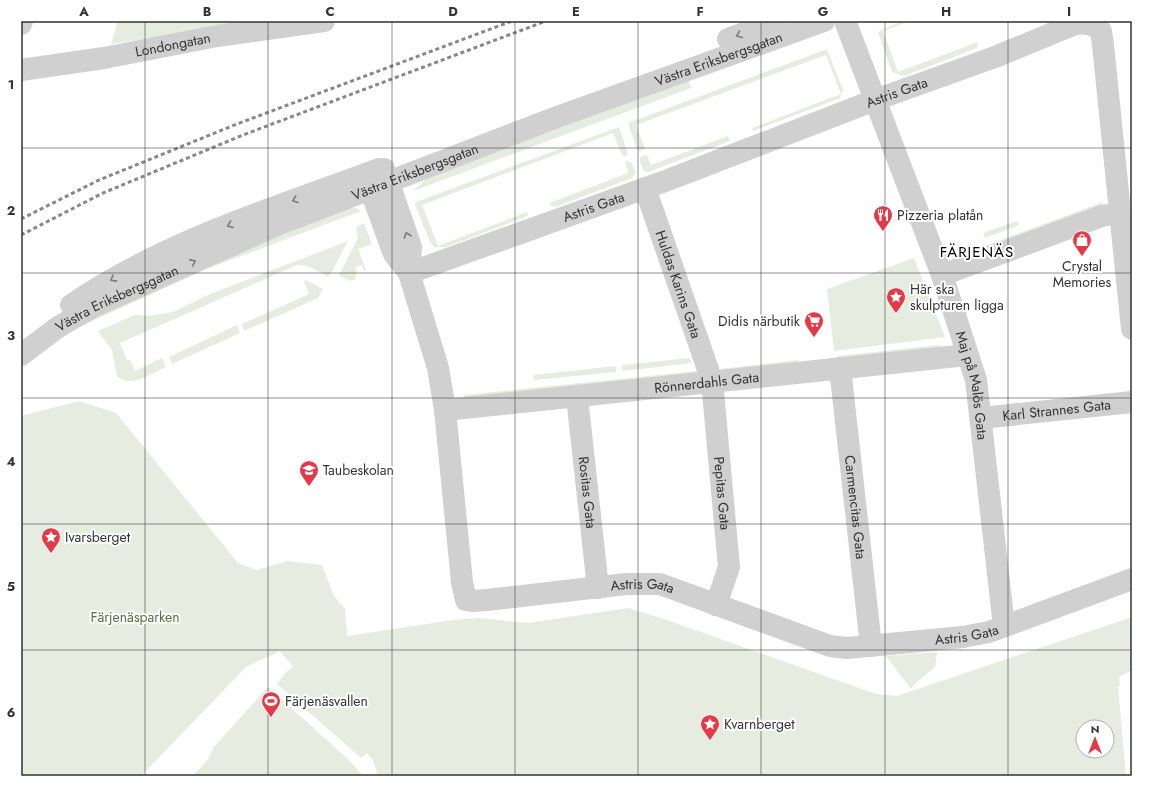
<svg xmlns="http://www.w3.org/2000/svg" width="1153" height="797" viewBox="0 0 1153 797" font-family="Jost,sans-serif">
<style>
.green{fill:#e6ecdf;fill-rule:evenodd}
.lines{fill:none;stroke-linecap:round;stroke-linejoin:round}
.minor{stroke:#d0d0d0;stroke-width:22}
.rail{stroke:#888;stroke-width:3;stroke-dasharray:4 3;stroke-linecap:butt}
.oneway{stroke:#7a7a7a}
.grid{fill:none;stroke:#333;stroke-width:1;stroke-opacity:0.55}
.labels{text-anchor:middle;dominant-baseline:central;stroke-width:4;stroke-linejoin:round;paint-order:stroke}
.street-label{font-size:14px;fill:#333;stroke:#fff}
.poi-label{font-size:14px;fill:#333;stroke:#fff;text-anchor:start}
.park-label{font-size:14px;fill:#56703f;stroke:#fff}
.neighbourhood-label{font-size:15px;letter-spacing:1px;fill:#000;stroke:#fff}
.neatline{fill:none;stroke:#333;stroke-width:1.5}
.grid-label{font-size:13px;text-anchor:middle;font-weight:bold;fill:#333}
</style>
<rect width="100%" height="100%" fill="#fff"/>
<path class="green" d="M118 21H270L111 44Z
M902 21H910L883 31 898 72 978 42 977 48 904 76 892 72 878 32Z
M827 49 843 90 840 98 753 131 752 128 841 94 826 55 636 125 645 149 639 151 637 149 628 123Z
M687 77 691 88 413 191 430 176Z
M619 127 628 154 625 157 622 155 613 133 422 205 438 246 527 212 528 215 525 217 446 247H434L430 242 415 205 416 202Z
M728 136 730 141 648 172 644 171 640 162V157L647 155 651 165Z
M625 161 631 162 636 172 632 178 555 207 551 206 550 203 628 173Z
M1103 202V207L954 262 952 258Z
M351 207 356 208 361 211 209 268 79 327 51 344 63 331 145 289Z
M1017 221 1019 225 985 238 983 233Z
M364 223 372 244 358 249 366 270 364 271 362 265 355 267 357 273 355 275 356 279 349 281 339 275 358 238 356 227Z
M348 241 329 277 308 266 297 265 120 343 127 360H130L135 371 162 358 166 367C153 373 130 389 117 376L112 350 98 331 135 315 149 316 173 312 210 294Z
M914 258 945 337 834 351 827 289Z
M306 280 323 289 318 298 244 331 242 324 309 294 304 281Z
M237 325 240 333 172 364 169 357Z
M939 345 941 347 841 358 838 356Z
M690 358 692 363 623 371 622 365Z
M798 360V365L723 371 720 369Z
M616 366V372L534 380 533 375Z
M697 371 696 374 464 400V395Z
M79 401 116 413 238 563 257 570 287 561 322 565 334 596 345 609 347 636 453 620 479 618 528 623 628 608 664 619 876 694 897 696 1132 617V670L1119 677 1120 686H1118L1126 776H378L373 760 367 753 361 758 277 684 287 671 293 667 280 651 246 667 141 776H21V416ZM1083 727H1107V751H1083Z
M937 652 935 667 916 683 911 689 886 656Z
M268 687 351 762 363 776H193L209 758 213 748Z"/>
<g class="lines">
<g class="minor">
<path id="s1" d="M845 21 942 275 976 380 1004 626"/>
<path d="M21 24 22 21"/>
<path d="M728 39 776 21"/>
<path id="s2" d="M21 70 104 58 217 36 324 21"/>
<path d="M384 169 411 247 409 273"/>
<path id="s3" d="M365 175 394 254 409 273 438 368 445 410 462 582 466 600 472 601 487 600 626 584H660L830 646 847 648 963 637 989 632 1132 579"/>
<path id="s4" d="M645 188 712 381 729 567 716 605"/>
<path id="s5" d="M409 273 668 180 875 100 995 57 1075 24C1086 23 1093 23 1101 31L1103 45 1132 329"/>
<path d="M942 275 1102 216 1119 213"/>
<path d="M71 305C165 241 274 208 379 169"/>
<path id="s6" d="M21 355 58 327 95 306 277 225 557 117 824 21"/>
<path id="s7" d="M840 368 871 646"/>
<path id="s8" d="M577 397 598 588"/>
<path id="s9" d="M445 410 967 355"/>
<path id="s10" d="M981 418 1132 402"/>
</g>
<path class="rail" d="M21 219 99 180 237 124 512 21
M21 235 103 193 243 135 546 21"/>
</g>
<defs><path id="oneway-chevron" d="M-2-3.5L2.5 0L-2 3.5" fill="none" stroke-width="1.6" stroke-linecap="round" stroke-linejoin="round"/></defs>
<g class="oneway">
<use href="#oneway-chevron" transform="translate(739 35) rotate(159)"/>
<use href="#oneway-chevron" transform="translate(295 200) rotate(160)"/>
<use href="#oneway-chevron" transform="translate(230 225) rotate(159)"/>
<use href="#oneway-chevron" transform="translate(407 235) rotate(-109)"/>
<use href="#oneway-chevron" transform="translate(193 262) rotate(-24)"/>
<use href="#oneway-chevron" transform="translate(113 279) rotate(151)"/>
</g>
<path class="grid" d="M145 21V776M268 21V776M392 21V776M515 21V776M638 21V776M761 21V776M885 21V776M1008 21V776M21 148H1132M21 273H1132M21 398H1132M21 524H1132M21 650H1132"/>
<defs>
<symbol id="restaurant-pin" viewBox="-11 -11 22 30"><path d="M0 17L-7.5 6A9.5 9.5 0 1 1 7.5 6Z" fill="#e63946" stroke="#fff"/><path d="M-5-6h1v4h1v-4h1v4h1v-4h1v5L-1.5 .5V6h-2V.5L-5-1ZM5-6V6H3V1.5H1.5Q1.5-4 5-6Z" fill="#fff"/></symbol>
<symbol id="shop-pin" viewBox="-11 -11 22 30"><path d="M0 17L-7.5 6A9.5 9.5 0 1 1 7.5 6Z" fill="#e63946" stroke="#fff"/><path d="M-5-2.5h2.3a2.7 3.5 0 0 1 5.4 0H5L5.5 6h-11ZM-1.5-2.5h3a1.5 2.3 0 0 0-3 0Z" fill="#fff"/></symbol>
<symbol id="sight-pin" viewBox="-11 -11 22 30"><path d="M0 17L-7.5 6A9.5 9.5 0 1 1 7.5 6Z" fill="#e63946" stroke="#fff"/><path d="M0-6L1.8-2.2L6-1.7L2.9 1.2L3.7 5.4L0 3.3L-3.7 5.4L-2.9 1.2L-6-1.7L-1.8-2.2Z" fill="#fff"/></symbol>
<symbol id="supermarket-pin" viewBox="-11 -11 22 30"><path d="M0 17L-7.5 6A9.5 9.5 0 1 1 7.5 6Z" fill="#e63946" stroke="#fff"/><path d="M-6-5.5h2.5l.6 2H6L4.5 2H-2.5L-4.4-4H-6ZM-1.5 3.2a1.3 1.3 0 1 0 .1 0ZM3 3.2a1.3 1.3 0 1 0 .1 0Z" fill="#fff"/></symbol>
<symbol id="school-pin" viewBox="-11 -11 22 30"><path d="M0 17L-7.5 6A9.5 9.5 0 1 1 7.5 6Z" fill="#e63946" stroke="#fff"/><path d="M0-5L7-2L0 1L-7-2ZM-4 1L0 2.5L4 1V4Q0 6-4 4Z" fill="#fff"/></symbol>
<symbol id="stadium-pin" viewBox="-11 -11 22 30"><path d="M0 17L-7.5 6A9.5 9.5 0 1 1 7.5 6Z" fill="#e63946" stroke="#fff"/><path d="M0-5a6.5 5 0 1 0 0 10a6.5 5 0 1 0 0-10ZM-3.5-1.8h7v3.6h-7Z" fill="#fff"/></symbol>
</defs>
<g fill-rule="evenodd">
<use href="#restaurant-pin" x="872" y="204" width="22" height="30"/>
<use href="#shop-pin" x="1071" y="229" width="22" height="30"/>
<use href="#sight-pin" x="885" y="286" width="22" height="30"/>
<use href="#supermarket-pin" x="803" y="310" width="22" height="30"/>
<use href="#school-pin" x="298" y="459" width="22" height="30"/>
<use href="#sight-pin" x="40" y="526" width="22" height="30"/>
<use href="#stadium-pin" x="260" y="690" width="22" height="30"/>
<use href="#sight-pin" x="699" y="713" width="22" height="30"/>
</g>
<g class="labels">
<g class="street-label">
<text stroke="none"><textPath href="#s2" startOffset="154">Londongatan</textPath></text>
<text stroke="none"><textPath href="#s6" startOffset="760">Västra Eriksbergsgatan</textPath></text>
<text stroke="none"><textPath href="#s5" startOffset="520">Astris Gata</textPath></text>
<text stroke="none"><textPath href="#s6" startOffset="436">Västra Eriksbergsgatan</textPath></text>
<text stroke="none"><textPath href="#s5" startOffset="196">Astris Gata</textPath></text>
<text stroke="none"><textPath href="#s4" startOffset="102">Huldas Karins Gata</textPath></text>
<text stroke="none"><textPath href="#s6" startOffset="112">Västra Eriksbergsgatan</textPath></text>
<text stroke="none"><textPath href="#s9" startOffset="263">Rönnerdahls Gata</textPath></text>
<text stroke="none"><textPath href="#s1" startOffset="387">Maj på Malös Gata</textPath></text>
<text stroke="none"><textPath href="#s10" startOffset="76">Karl Strannes Gata</textPath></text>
<text stroke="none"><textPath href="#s8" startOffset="96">Rositas Gata</textPath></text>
<text stroke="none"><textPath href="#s4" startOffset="317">Pepitas Gata</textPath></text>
<text stroke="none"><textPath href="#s7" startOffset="140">Carmencitas Gata</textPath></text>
<text stroke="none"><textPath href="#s3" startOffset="619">Astris Gata</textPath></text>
<text stroke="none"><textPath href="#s3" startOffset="955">Astris Gata</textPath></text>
</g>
<g class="poi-label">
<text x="897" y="215">Pizzeria platån</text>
<text x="1082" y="266" text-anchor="middle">Crystal<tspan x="1082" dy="16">Memories</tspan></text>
<text x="910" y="289">Här ska<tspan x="910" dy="16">skulpturen ligga</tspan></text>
<text x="800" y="321" text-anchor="end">Didis närbutik</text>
<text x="323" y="470">Taubeskolan</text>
<text x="65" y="537">Ivarsberget</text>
<text x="285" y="701">Färjenäsvallen</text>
<text x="724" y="724">Kvarnberget</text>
</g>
<g class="park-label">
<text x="135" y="617">Färjenäsparken</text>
</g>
<g class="neighbourhood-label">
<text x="977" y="252">FÄRJENÄS</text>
</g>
</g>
<rect width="1153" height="797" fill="none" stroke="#ffffff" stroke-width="44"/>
<g transform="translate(1095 739)"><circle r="19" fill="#ffffff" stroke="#adadad"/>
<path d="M0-3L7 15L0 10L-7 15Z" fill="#e63946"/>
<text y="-6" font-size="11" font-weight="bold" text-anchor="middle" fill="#333333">N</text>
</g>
<rect x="22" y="22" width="1109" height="753" class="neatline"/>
<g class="grid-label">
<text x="84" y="16">A</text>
<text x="207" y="16">B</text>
<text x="330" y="16">C</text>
<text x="453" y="16">D</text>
<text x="576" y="16">E</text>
<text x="700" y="16">F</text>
<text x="823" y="16">G</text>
<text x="946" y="16">H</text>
<text x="1069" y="16">I</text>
<text x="11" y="89">1</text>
<text x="11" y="215">2</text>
<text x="11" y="340">3</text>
<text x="11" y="466">4</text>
<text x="11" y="591">5</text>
<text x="11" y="717">6</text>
</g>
</svg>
